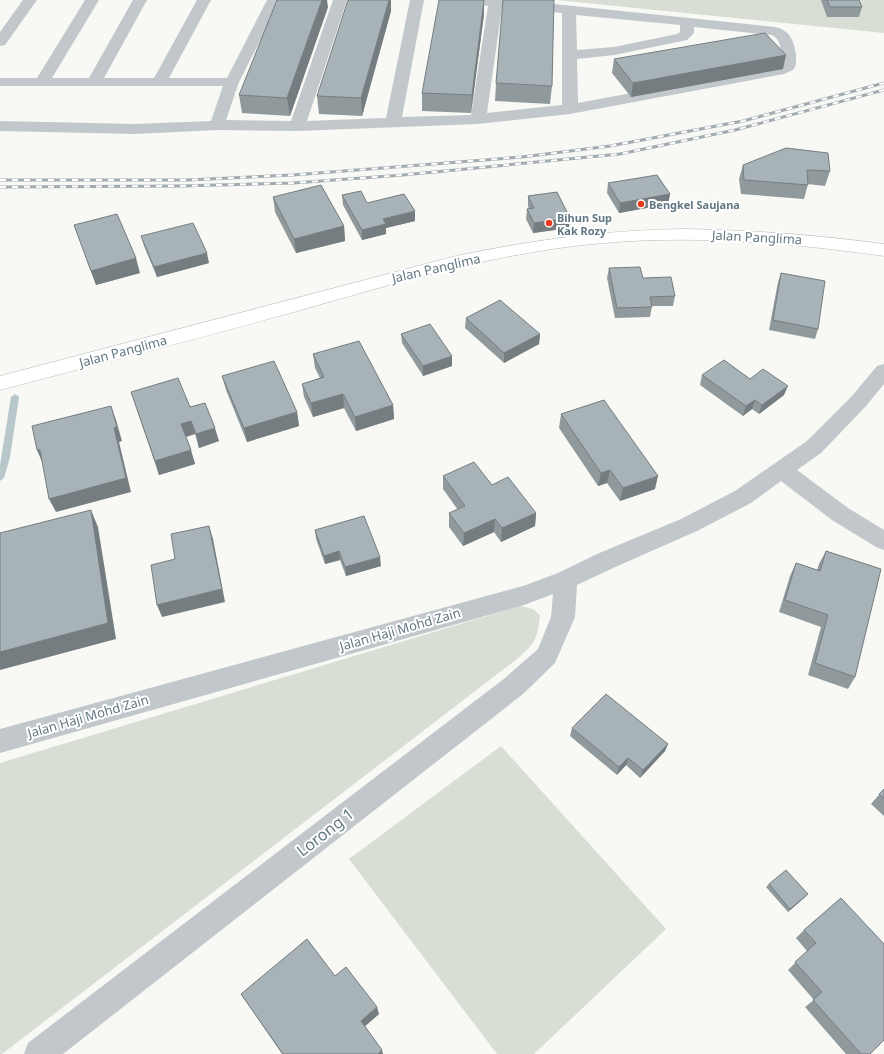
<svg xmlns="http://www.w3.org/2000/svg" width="884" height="1054" viewBox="0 0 884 1054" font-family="'Noto Sans',sans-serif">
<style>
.green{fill:#d8ded4}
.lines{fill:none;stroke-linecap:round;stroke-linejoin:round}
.stream{fill:#b7c7ca;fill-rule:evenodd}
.major-casing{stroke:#b4bbbe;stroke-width:1}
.minor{fill:#c1c7ca;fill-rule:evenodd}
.major{fill:#fff;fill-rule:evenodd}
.rail-casing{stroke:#a2abb0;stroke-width:3}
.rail{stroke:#fff;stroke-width:2;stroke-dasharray:6;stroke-linecap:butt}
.wall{fill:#909a9d}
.shaded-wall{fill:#757d80}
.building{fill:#a7b3b7;stroke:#757d80}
.poi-dot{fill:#ee3b1f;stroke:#fff;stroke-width:1.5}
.labels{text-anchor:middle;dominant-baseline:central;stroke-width:4;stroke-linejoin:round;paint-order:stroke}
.far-poi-label{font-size:11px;font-weight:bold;fill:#617782;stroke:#fff;text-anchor:start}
.street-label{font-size:13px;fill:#617782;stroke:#fff}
.near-street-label{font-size:16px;fill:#617782;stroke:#fff}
</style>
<rect width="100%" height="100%" fill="#f8f8f5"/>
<path class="green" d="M557 0H884V33Z
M520 606 533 609 540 615C538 639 534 644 517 659L2 1054H0V763Z
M501 746 666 929 534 1054H497L349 859Z"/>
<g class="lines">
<path class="stream" d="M15 394 19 397 10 457 4 478 0 481V465L11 397Z"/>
<defs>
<path id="major" d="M684 229C751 230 817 235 884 244V256C791 243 697 235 604 243 497 252 396 283 294 312 196 339 98 364 0 390V376L456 256C532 240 606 230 684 229Z"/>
</defs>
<use href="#major" class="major-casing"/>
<path class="minor" d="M23 0H37L5 45 0 46V32Z
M85 0H99L52 78H89L133 0H147L104 78H154L197 0H211L169 78H227L267 0H281L239 82 226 120 291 121 333 0H347L307 121 386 118 410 0H424L402 117 471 115 488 6 456 3 454 0H515L775 27C790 30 794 41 796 55 796 61 797 65 793 70L784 74 570 114 478 124 297 131 217 130 135 134 0 131V121L135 124 211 121 223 86H0V78H37ZM502 7 562 13V105L487 113ZM576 15 680 25V32L677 34 614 47 577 50ZM694 27 772 35C782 40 782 55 781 65L578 103 577 59 614 55 687 40 694 33Z
M884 364V384L866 406 821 453 797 470 848 508 884 530V550L876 547 832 520 781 481 751 503 697 531 613 568 577 585 575 617 555 663 523 694 63 1054H24L28 1043 505 678 538 649 551 617 553 594 524 605 0 753V729L523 586 558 573 597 554 681 519 735 491 807 441 852 396 877 366Z"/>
<use href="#major" class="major"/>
<defs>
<path id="rail" d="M0 180H187L293 175 522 157 610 146 743 121 884 83
M0 187 180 186 293 183 403 175 620 154 735 130 884 90"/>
</defs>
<use href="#rail" class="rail-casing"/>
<use href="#rail" class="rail"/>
</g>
<path class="wall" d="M821 0H859L862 7 859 17H827Z
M328 7 290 116 242 113 239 95Z
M391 11 362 116 319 114 317 96Z
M484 14 471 113 422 111V93Z
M614 59 783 69 631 97 612 73Z
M496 83 552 86 550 104 495 101Z
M743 165 830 171 825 186 808 184 804 199 741 194 739 179Z
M608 183 670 194 668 204 619 213 607 193Z
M342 195 367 203 415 221 386 228V234L362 240 343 205Z
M528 196 569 228 533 233 526 219 527 209H529L528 206Z
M273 197 344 226 345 241 296 253 275 212Z
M74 225 140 273 96 285Z
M141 236 209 263 157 277 144 246Z
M609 268 643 278 675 296 673 306H652L650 317 615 318 607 278Z
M781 273 818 329 815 339 769 330 778 282Z
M466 318 540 334 539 344 504 363 465 328Z
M401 334 452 366 423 376 402 343Z
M313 354 393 405 394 419 356 431 344 408 313 417 304 397 302 384 320 378 315 368Z
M702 375 750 379 784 395 759 414 752 409 743 416 700 385Z
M222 376 297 412 299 426 247 442 226 390Z
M131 392 190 407 219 441 199 448 195 434 186 437 195 464 159 475Z
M561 414 655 489 620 501 607 483 598 486 559 428Z
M443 476 492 485 536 513 535 526 501 542 494 532 463 546 449 527V513L458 510 443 489Z
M315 530 381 566 346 576 340 560 325 564 316 539Z
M826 551 855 677 848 689 808 675 821 627 779 612 790 576 796 563 817 570 819 564Z
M572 728 668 744 665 751 640 778 626 765 617 775 570 736Z
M884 789V816L871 804Z
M769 884 805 897 788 912 766 887Z
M841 898 870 1054H846L805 1007 814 1000 788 970 807 951 796 938 804 930Z
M241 994 379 1014 365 1026 383 1054H282Z"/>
<path class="shaded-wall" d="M322 0H327L328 7 290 116 287 98Z
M389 0H391V11L362 116 361 98Z
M484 0V14L471 113 472 95Z
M786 55 783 69 631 97 633 83Z
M670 194 668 204 619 213 620 203Z
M415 211V221L386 228V234L362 240V230L383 219Z
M570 218 569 228 533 233 534 223Z
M344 226 345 241 296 253 294 239Z
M207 253 209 263 157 277 154 267Z
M136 258 140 273 96 285 91 271Z
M540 334 539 344 504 363V353Z
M452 356V366L423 376V366Z
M788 386 784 395 759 414 762 405Z
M343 394 344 408 313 417 311 403Z
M755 400 752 409 743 416 746 406Z
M393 405 394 419 356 431 355 417Z
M111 406 116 420 122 441 119 442 131 492 56 512 49 499 114 428Z
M297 412 299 426 247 442 244 428Z
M191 421 195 434 185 437 181 424Z
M215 428 219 441 199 448 196 434Z
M37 450H40L43 464Z
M191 450 195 464 159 475 155 461Z
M610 470 607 483 598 486 601 473Z
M658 476 655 489 620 501 623 488Z
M91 510 98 527 116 639 0 670V652Z
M536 513 535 526 501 542 502 528Z
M495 519 494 532 463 546 464 533Z
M209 526 213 539 225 602 162 617 157 605Z
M339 551 340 560 325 564 324 556Z
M380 557 381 566 346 576 345 567Z
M668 744 665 751 640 778 643 770Z
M628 758 626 765 617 775 619 767Z
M808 894 805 897 788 912 790 909Z
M377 1007 379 1014 363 1028 361 1021Z
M382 1050 383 1054H378Z"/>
<path class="building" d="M277 0H322L287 98 239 95Z
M348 0H389L361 98 317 96Z
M439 0H484L472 95 422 93Z
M503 0H554L552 86 496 83Z
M827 0H859L862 7H830Z
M765 33 786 55 633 83 614 59Z
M786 148 828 153 830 171 807 170 808 185 744 180 743 165Z
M657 175 670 194 620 203 608 183Z
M321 185 344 226 294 239 273 197Z
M361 191 367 203 404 194 415 211 383 219 386 224 362 230 342 195Z
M557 192 570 218 534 223 527 209 534 208 528 196Z
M117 214 136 258 91 271 74 225Z
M193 223 207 253 154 267 141 236Z
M640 267 643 278 671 277 675 296 650 297 652 307 617 308 609 268Z
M781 273 825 281 818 329 773 320Z
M500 300 540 334 504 353 466 318Z
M430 324 452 356 423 366 401 334Z
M359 341 393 405 355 417 343 394 311 403 302 384 324 377 313 354Z
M724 360 750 379 763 369 788 386 762 405 755 400 746 406 702 375Z
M274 361 297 412 244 428 222 376Z
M178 378 190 407 205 403 215 428 196 434 191 421 181 424 191 450 155 461 131 392Z
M604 400 658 476 623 488 610 470 601 473 561 414Z
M111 406 117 427 114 428 126 478 49 499 40 450H37L32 426Z
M474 462 492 485 508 477 536 513 502 528 495 519 464 533 449 513 465 506 443 476Z
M91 510 108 623 0 652V533Z
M364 516 380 557 345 567 339 551 324 556 315 530Z
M209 526 222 589 157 605 151 565 175 559 171 534Z
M826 551 881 569 855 677 815 663 828 615 785 600 796 563 820 571Z
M606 694 668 744 643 770 628 758 619 767 572 728Z
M884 789V798L879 794Z
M786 870 808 894 790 909 769 884Z
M841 898 884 944V1040L870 1054H861L813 1000 822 992 795 962 816 943 804 930Z
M307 939 335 976 346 967 377 1007 361 1021 382 1050 378 1054H283L241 994Z"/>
<g class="poi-dot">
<circle cx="641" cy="204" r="4"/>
<circle cx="549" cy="223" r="4"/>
</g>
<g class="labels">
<g class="far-poi-label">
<text x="649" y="204">Bengkel Saujana</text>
<text x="557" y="217">Bihun Sup<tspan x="557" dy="13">Kak Rozy</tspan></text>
</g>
<g class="street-label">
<text transform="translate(757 237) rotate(3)">Jalan Panglima</text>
<text transform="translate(436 268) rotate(-13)">Jalan Panglima</text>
<text transform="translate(123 351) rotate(-15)">Jalan Panglima</text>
<text transform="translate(400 629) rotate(-16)">Jalan Haji Mohd Zain</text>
<text transform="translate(88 716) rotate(-16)">Jalan Haji Mohd Zain</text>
</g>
<g class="near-street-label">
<text transform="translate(325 832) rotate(-38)">Lorong 1</text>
</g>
</g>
</svg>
